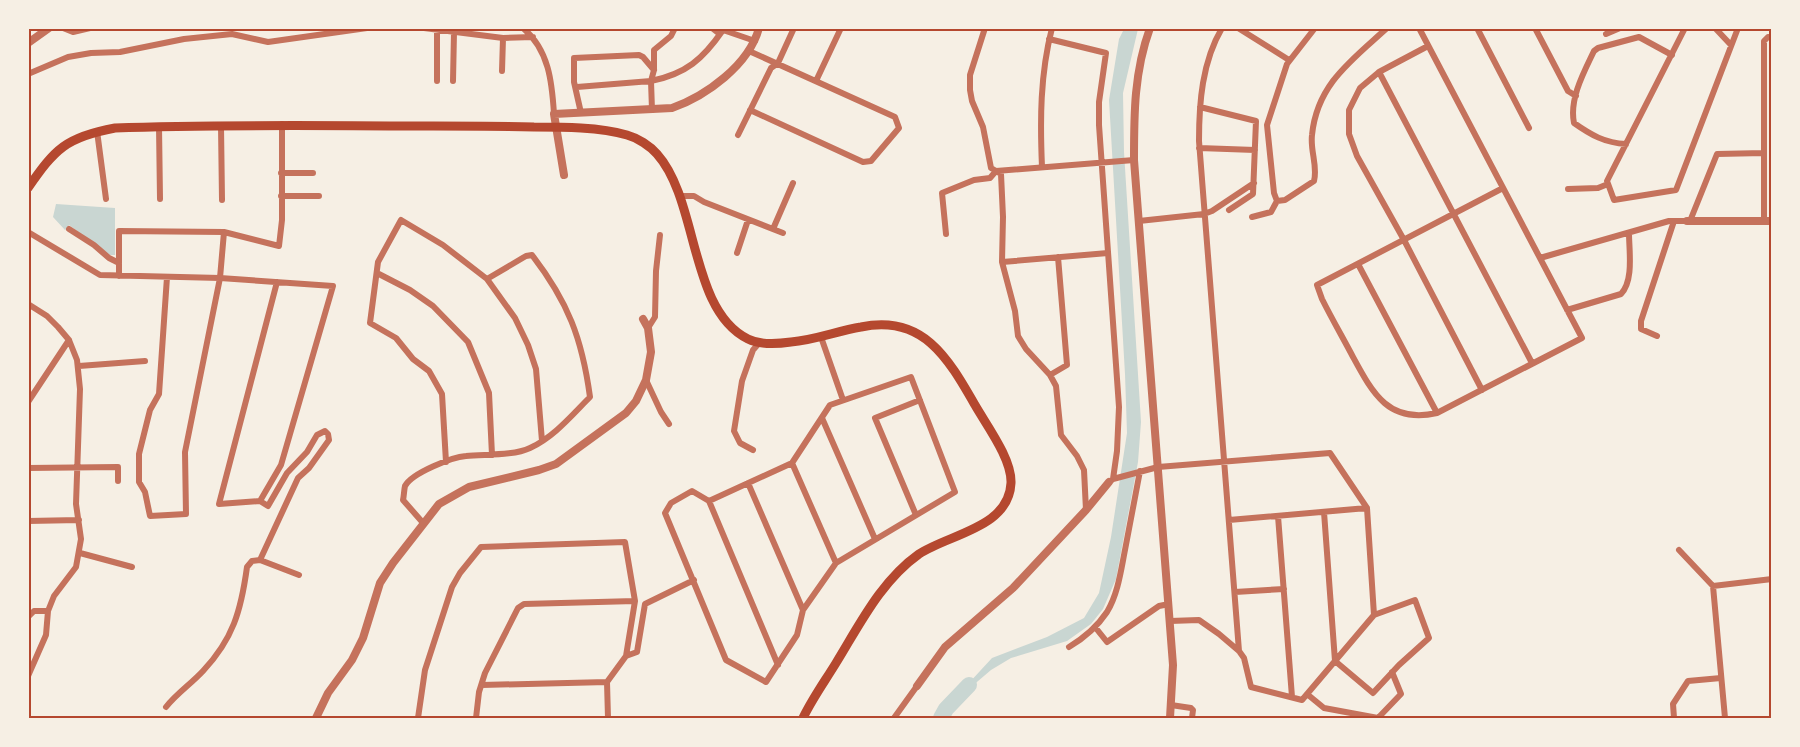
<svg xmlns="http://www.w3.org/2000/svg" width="1800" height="747" viewBox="0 0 1800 747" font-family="'Exo 2',sans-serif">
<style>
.water{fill:#c9d6d2}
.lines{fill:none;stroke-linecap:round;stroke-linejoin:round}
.river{stroke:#c9d6d2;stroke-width:16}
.minor{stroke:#c5725c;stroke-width:6}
.tertiary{stroke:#c5725c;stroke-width:8}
.primary{stroke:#b5482f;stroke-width:9}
.neatline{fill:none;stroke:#b5482f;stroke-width:2}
</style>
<rect width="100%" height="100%" fill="#f6efe4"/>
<path class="water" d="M1124 29H1138L1123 93 1124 152 1141 422 1138 462 1116 579 1103 609 1091 624 1067 641 1011 658 991 670 944 710 992 658 1047 637 1084 618 1099 593 1111 537 1127 433 1125 374 1109 100 1119 39Z
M56 204 115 208V255H110L69 225 65 230 53 217Z"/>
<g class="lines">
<path class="river" d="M941 718 946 709 969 685"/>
<path class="minor" d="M63 28 73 32 90 28
M424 28 503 38 533 37
M523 28C549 50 552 82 554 114
M712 28 717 32 723 30 755 41
M985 28 970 75V90L972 101 983 127 991 168 1001 174 1003 217 1002 262 1015 311 1018 336 1026 349 1050 375 1056 386 1061 435 1077 456 1084 470 1086 510
M1222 28C1202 62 1199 103 1199 141L1239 651
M1238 28 1289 60
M1315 28 1287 64 1267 125 1274 193 1277 201 1285 200 1314 181C1318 166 1310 151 1312 135 1317 84 1352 60 1387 28
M1419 28 1582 338 1437 413C1389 424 1373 394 1353 357 1343 338 1332 319 1322 299L1317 285 1503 188
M1477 28 1529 128
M1535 28 1568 91 1576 96
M1685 28 1607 181 1614 200 1676 190 1738 28
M1715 28 1731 45
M1606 34 1620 28
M1049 39 1106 53 1099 102V125L1119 407 1117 451 1113 479
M1428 46 1379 72 1360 88 1349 110V134L1357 156 1404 240 1482 390
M749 51 895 117 899 128 871 161 863 162 750 110
M502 71 503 38
M1379 72 1532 363
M28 74 68 57 91 53 120 52 184 39 232 34 268 42 367 28
M437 81V31
M453 81 454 32
M816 81 841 28
M577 87 651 81 654 70V50L671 36 675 28
M1200 107 1256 121 1253 194 1229 210
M652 110 651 81C686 74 703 59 723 30
M581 113 574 82V58L639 55 643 57 654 70
M159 126 160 199
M221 126 222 200
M97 131 106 199
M738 135 771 68 778 63 794 28
M1626 144C1605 143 1591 135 1574 123 1569 99 1584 72 1594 51L1598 48 1639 37 1672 55
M1199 148 1255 150
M1042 167C1040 120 1040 75 1052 28
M281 173H313
M1568 189 1598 188 1608 184
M281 196H319
M679 196H694L704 202 783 233
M1252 217 1271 212 1277 201
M1139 221 1204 214 1212 211 1254 183
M1690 221 1717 154 1764 153
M1764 221V41L1768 37H1772
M69 229 94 245 109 258 119 263
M773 229 793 183
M28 232 100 275 220 278 333 286 281 465 260 501
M946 234 942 193 974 180 990 178 996 171 1134 160
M737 253 748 220
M1540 258 1669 221H1687
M1002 262 1108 253
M1358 264 1437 413
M377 273 410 290 433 306 468 342 489 393 492 455
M119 276V231L224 232 279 246 282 220V124
M167 277 159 394 150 410 139 454V482L145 492 150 516 186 514 185 452 220 278 224 232
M28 304 47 316 58 327 69 340 77 360 80 389 76 504 81 539 76 567 54 596 48 611 46 635 28 676
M1567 310 1621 294C1634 280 1629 251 1629 233
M648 328 655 317 656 271 660 235
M1657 336 1641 329V321L1674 221
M821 337 843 400
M79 366 145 361
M1050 375 1067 365 1058 257
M911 377 955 492 836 563 803 610 797 635 766 682 726 660 665 513 671 503 692 491 709 501 792 463 830 405Z
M646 380 661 412 669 424
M28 402 69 340
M822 418 875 539
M753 450 740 443 734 431 742 381 753 350 760 342
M446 462 442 394 429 371 413 359 396 338 370 323 378 262 401 220 443 245 487 279 515 318 528 345 536 369 542 441
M792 463 836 563
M28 468 118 467V481
M1109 482 1113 479 1158 467 1330 453 1367 508 1374 615 1302 700 1251 687 1244 658 1239 651 1219 634 1199 620 1170 621
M748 483 803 610
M709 501 778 665
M1324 512 1335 661 1373 693 1399 665 1429 638 1415 600 1374 615
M916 515 875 418 920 400
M1278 516 1292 697
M1229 520 1367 508
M28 521 79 520
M424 524 403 500C404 496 404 490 405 486 412 473 452 457 466 456 485 454 513 456 530 448 554 437 572 415 590 397 582 338 568 302 532 255L526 256 487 279
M1679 550 1713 586 1725 718
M80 553 132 567
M260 560 298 478 309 468 329 440 328 434 325 431 317 435 307 452 287 473 268 506 260 501 219 504 277 282
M1713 586 1772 579
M1235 592 1284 589
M28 617 34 611H48
M1095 627 1107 642 1159 606 1169 604
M1069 647C1084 638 1097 627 1107 612 1118 594 1121 570 1125 550 1130 524 1135 497 1140 471
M626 656 637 652 645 604 694 580
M482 685 607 682 608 718
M1307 694 1324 708 1378 718 1401 694 1392 672
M1171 705 1191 708 1193 710 1192 718
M166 707C177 693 191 684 203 671 233 639 241 611 247 567L252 561 260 560 299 575
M418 718 425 670 452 587 460 573 481 547 625 542 635 601
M476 718 479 692 485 673 518 608 524 604 635 601 626 656 607 682
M894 718 917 686
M1674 718 1673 704 1688 681 1721 678"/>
<path class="tertiary" d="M1150 28C1134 72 1134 114 1134 160L1173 665 1170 718
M28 43 49 28
M564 175 554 114 672 108C706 96 749 65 759 28
M1687 221H1772
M917 686 945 647 1013 588 1086 510 1109 482
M316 718 328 693 352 660 363 638 380 583 393 563 439 504 469 487 539 470 556 464 626 413 636 401 646 380 651 352 648 328 643 319"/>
<path class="primary" d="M28 188C55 149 66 137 115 128 221 124 327 126 433 126 466 126 500 126 534 127 562 127 600 127 627 135 638 138 650 146 657 154 699 201 689 310 748 339 760 345 777 344 791 342 815 340 837 331 861 327 923 314 948 358 975 405 987 426 1012 459 1011 483 1009 528 949 534 919 554 881 581 860 624 836 663 825 681 812 699 803 718"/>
</g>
<rect width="1800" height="747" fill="none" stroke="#f6efe4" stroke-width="60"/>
<rect x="30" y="30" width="1740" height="687" class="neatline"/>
</svg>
